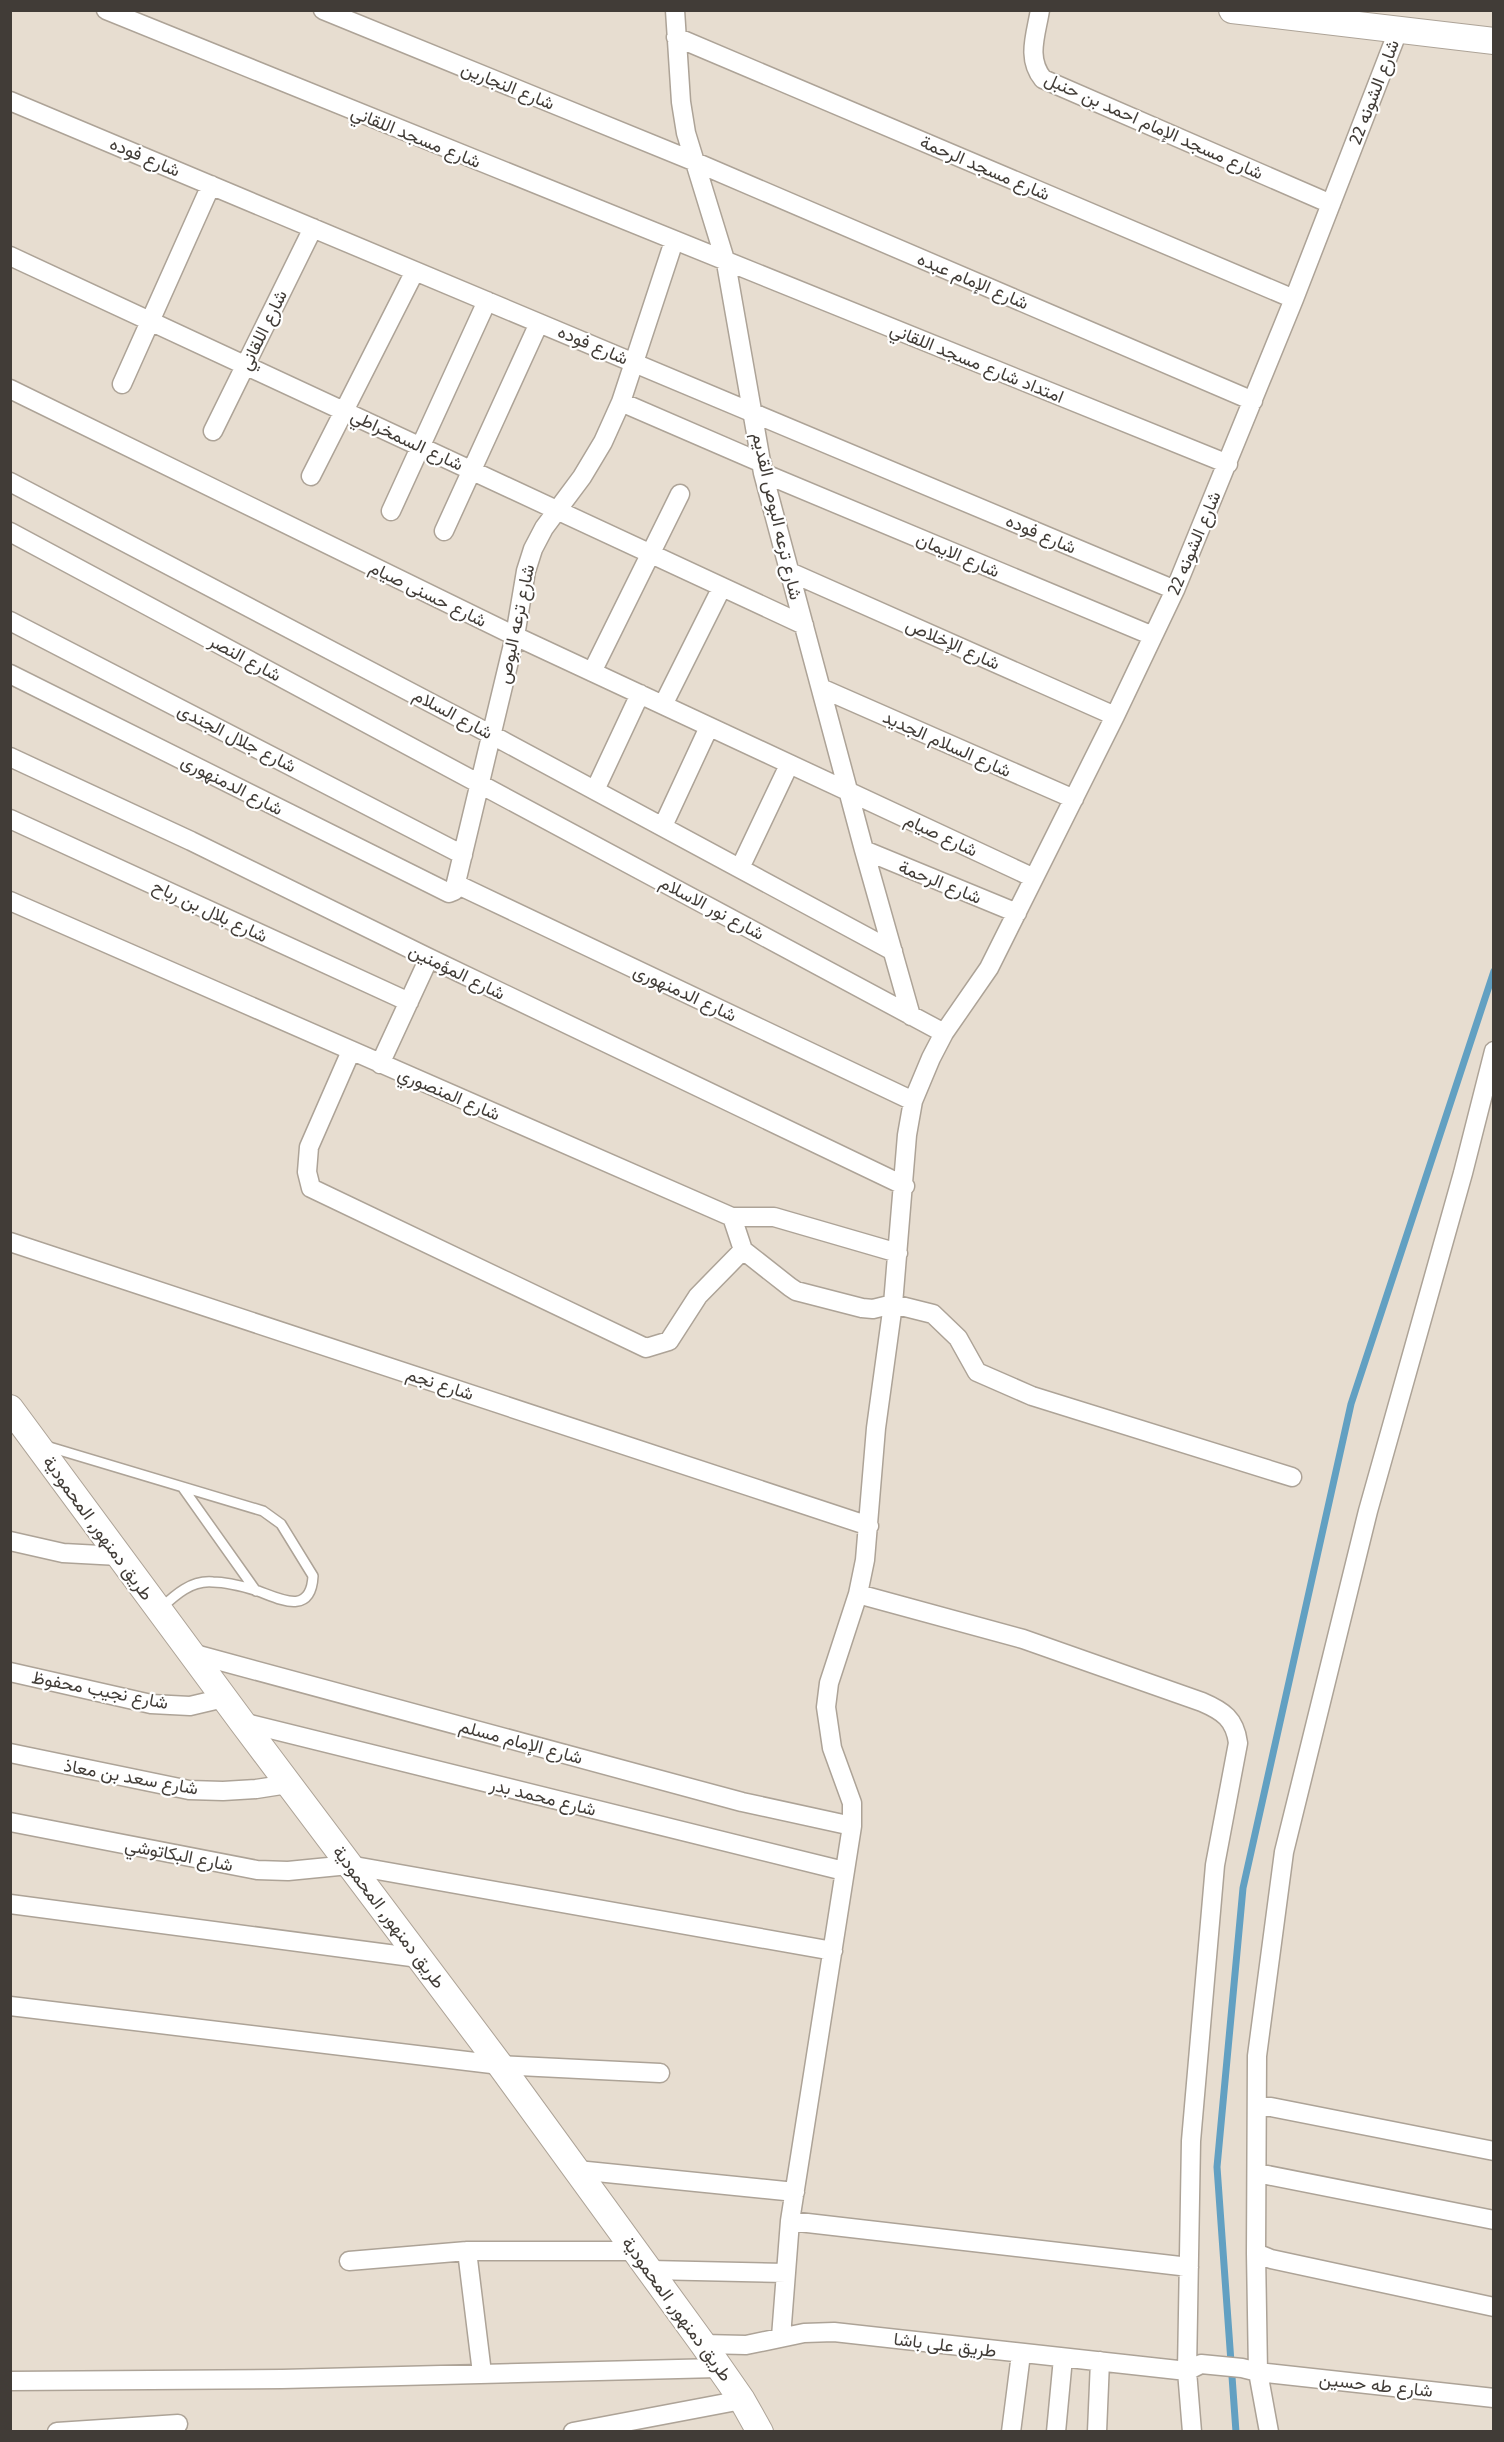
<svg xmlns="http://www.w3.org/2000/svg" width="1504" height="2442" viewBox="0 0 1504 2442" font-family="'Fira Sans',Vazirmatn,sans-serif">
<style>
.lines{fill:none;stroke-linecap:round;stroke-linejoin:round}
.stream{stroke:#62a0c2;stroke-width:7}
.lane-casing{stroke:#ada397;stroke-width:12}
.street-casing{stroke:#ada397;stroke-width:21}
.secondary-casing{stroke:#ada397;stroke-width:28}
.lane{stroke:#fff;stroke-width:9}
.street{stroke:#fff;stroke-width:18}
.secondary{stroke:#fff;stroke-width:26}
.labels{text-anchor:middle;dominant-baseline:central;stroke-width:4.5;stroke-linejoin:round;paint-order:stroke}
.street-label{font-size:18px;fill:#413c37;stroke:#fff}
</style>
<rect width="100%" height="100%" fill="#e7ddd0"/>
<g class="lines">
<path class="stream" d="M1236 2432 1217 2167 1243 1888 1351 1404 1494 971"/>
<defs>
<path id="lane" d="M46 1446 263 1511 281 1524 313 1576C311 1616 280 1599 258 1591 245 1587 226 1582 213 1582 191 1580 175 1595 161 1608
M183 1488 256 1591"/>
<path id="street" d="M106 10 1228 464
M323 10 693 161 1253 401
M675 10 681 102 686 133 726 263 763 473 864 850 911 1016
M1040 10C1036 35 1026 58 1043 79L1331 204
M676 37 1294 299
M10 101 1175 590
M10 256 804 625
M122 384 211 185
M10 389 515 636 1034 878
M621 402 762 463
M213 431 313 228
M763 473 1153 636
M311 476 415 271
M10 482 492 735 893 951
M391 511 487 301
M444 531 539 323
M10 532 944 1033
M790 572 1115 716
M10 621 463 855
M592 672 680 494
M10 674 449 893 454 891 515 636 526 571 533 549 544 528 582 477 603 442 621 402 674 241
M821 688 1074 799
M663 705 722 587
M10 757 191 841 429 958 905 1186
M595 790 640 694
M10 819 409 1002
M663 826 709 727
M864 850 1017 913
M740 868 789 765
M456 884 913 1101
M10 901 732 1217H774L898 1253
M351 1051 309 1147 307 1172 311 1188 646 1348 669 1341 698 1296 743 1250
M380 1064 429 958
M732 1217 743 1250 790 1287 796 1291 862 1308 873 1309 893 1304 933 1314 958 1338 977 1372 1032 1396 1292 1477
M10 1242 869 1526
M10 1541 63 1553 119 1556
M858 1594 1023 1639 1202 1702C1223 1711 1235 1719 1238 1743L1215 1865 1191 2141 1187 2371 1192 2432
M191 1653 742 1802 852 1826
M10 1672 151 1704 190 1706 224 1698
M242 1722 844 1871
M10 1753 189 1790 223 1791 256 1789 288 1784
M10 1822 257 1870 288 1871 349 1865 833 1951
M10 1904 419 1958
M10 2006 500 2065 660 2073
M1257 2107H1271L1494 2151
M577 2170 795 2192
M1257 2173 1494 2220
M790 2221 1189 2267
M467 2251 482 2373
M1256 2253 1271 2259 1494 2307
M349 2261 467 2251H635
M650 2270 786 2273
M781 2337 790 2221 852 1826V1803L832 1748 826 1707 829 1683 858 1594 865 1560 876 1428 893 1304 907 1135 913 1101 931 1058 944 1033 989 968 1115 716 1175 590 1294 299 1398 31
M703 2344 746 2345 804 2333 834 2332 1187 2371
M1187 2371 1201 2364 1242 2368 1258 2372 1494 2398
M10 2381 282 2379 718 2368
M57 2432 178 2424
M573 2432 742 2400
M1011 2432 1021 2354
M1056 2432 1063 2358
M1097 2432 1100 2361
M1269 2432 1258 2372 1256 2253 1257 2056 1284 1852 1368 1511 1463 1173 1494 1051"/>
<path id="secondary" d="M1232 10 1494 41
M10 1408 242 1722 500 2065 703 2344 742 2400 760 2432"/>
</defs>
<use href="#lane" class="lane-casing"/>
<use href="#street" class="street-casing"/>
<use href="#secondary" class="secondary-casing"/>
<use href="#lane" class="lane"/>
<use href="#street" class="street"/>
<use href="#secondary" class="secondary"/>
</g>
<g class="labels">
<g class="street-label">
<text transform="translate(508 86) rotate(22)">شارع النجارين</text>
<text transform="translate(1374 92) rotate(-69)">شارع الشونه 22</text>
<text transform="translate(1154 126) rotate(24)">شارع مسجد الإمام احمد بن حنبل</text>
<text transform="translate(416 137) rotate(22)">شارع مسجد اللقاني</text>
<text transform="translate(145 157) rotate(23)">شارع فوده</text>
<text transform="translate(985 168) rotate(23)">شارع مسجد الرحمة</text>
<text transform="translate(973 281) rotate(23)">شارع الإمام عبده</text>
<text transform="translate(263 330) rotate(-64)">شارع اللقاني</text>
<text transform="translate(593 345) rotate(23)">شارع فوده</text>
<text transform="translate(977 363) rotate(22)">امتداد شارع مسجد اللقاني</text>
<text transform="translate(407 440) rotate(25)">شارع السمخراطي</text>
<text transform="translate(777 516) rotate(77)">شارع ترعه البوص القديم</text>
<text transform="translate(1041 534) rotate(23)">شارع فوده</text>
<text transform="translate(1194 543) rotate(-67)">شارع الشونه 22</text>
<text transform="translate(958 555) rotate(23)">شارع الايمان</text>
<text transform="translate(428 594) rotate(26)">شارع حسنى صيام</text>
<text transform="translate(516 624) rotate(-78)">شارع ترعه البوص</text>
<text transform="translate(953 644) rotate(24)">شارع الإخلاص</text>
<text transform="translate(245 658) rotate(28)">شارع النصر</text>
<text transform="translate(453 714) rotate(28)">شارع السلام</text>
<text transform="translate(237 738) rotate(27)">شارع جلال الجندى</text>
<text transform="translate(947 744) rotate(24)">شارع السلام الجديد</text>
<text transform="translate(232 785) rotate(27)">شارع الدمنهورى</text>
<text transform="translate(941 835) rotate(25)">شارع صيام</text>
<text transform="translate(940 882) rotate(22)">شارع الرحمة</text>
<text transform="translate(712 908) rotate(28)">شارع نور الاسلام</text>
<text transform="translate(210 911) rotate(25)">شارع بلال بن رباح</text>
<text transform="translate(457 972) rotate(26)">شارع المؤمنين</text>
<text transform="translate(685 993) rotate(25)">شارع الدمنهورى</text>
<text transform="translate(449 1094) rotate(23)">شارع المنصوري</text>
<text transform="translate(440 1384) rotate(18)">شارع نجم</text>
<text transform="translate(98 1528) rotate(54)">طريق دمنهور, المحمودية</text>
<text transform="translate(100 1690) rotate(11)">شارع نجيب محفوظ</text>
<text transform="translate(521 1742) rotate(15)">شارع الإمام مسلم</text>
<text transform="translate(131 1777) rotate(10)">شارع سعد بن معاذ</text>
<text transform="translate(543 1797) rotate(14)">شارع محمد بدر</text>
<text transform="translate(179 1855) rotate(11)">شارع البكاتوشي</text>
<text transform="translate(389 1917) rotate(53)">طريق دمنهور, المحمودية</text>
<text transform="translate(677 2309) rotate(54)">طريق دمنهور, المحمودية</text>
<text transform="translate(945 2345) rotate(7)">طريق على باشا</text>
<text transform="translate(1376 2385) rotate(6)">شارع طه حسين</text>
</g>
</g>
<rect width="1504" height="2442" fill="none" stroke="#413c37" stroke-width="24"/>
</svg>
